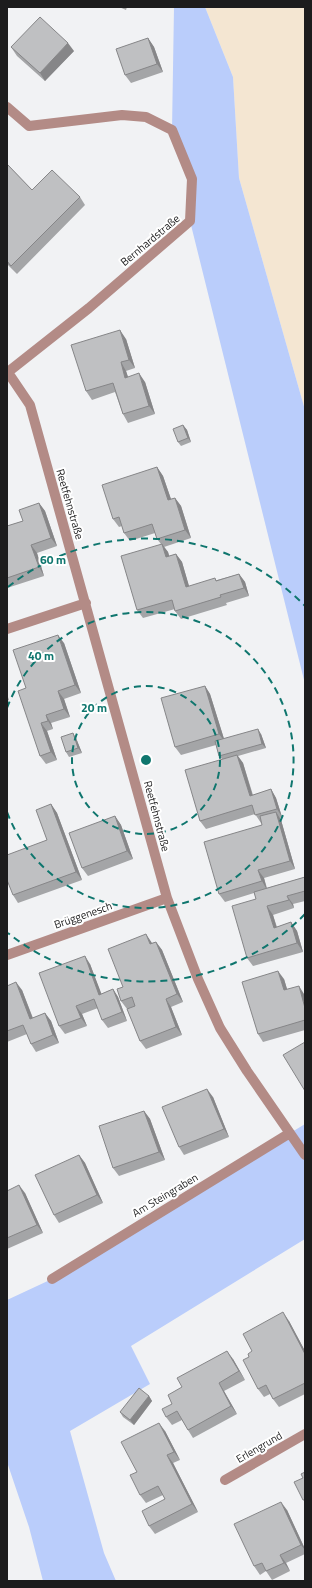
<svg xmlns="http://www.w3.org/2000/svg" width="312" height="1588" viewBox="0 0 312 1588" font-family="'Titillium Web',sans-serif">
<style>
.industrial{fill:#f4e6d2}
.green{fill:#bacdfb}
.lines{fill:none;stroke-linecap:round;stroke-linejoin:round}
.street{stroke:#b38b86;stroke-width:10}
.wall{fill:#a4a5a7}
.shaded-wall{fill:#868688}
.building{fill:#bfc0c2;stroke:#868688}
.ring{fill:none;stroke:#0f766e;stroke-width:2;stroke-dasharray:7 5}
.labels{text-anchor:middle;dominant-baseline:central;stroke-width:4;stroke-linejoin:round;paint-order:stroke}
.street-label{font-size:11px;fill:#1c1c1d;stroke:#fff}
.centre{fill:#0f766e;stroke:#fff;stroke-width:2}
.ring-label{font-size:12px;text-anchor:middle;font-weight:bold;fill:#0f766e;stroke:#fff;stroke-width:4;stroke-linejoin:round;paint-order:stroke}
</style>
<rect width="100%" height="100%" fill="#f1f2f4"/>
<path class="industrial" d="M205 7H305V410L239 178 233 77Z"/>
<path class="green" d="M174 7H205L233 77 239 178 305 410V684L190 221 192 179 172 130Z
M305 1124V1239L131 1346 150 1384 70 1431 104 1553 116 1581H43L29 1527 7 1462V1300L52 1279Z"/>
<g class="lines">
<path class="street" d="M7 107 29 126 122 115 146 117 172 130 192 179 190 221 89 308 8 372
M7 371 30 405 167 898 198 979 220 1028 247 1071 305 1155
M7 629 86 603
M7 955 167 898
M52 1279 290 1133
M225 1480 305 1434"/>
</g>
<path class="wall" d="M119 7H127L126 10Z
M148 38 154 47 163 72 131 83 125 75Z
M11 47 74 51 45 81 17 56Z
M7 164 32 190 80 197 85 205 17 274 7 264Z
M126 339 135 368 126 371 128 377 145 382 155 414 128 423 123 414 115 392 92 400 86 391Z
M183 425 187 430 191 442 181 446 178 442Z
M157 467 163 476 171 499 175 498 181 506 191 538 164 547 168 552 169 556 176 554 182 562 189 587 217 580 239 574 245 582 249 596 226 603 227 605 181 619 175 611V609L143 618 137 610 161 544 157 539 155 533 130 541 124 533 122 526 119 527 113 519Z
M39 503 45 511 57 546 37 553 44 576 7 588V526L23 521Z
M64 643 81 693 64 699 70 717 51 723 53 729 47 731 57 760 46 764 40 756 26 688Z
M205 686 210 694 224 739 261 734 266 748 238 756 243 763 253 795 271 789 276 798 282 817 280 818 281 820 295 869 264 878 267 888 305 877V901L293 904 294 908 273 915 277 927 291 922 297 931 303 952 253 966 247 958 256 899 254 893 225 902 219 894 262 825V823H261L255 814 206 829 200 821 222 759 219 756 216 745 181 755 175 747Z
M7 694 9 700 7 701Z
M76 738 82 753 69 757 66 752Z
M51 804 57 813 82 880 18 903 13 895 47 840Z
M115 816 121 825 133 859 88 876 82 868Z
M156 942 162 950 183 1002 171 1007 182 1035 146 1049 140 1041 127 1009 121 1001 123 987 152 943Z
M90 964 101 994 113 989 118 997 127 1021 108 1028 102 1020 98 1008 82 1014 87 1026 65 1034 59 1026Z
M284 979 287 989 304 994 305 996V1030L263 1042 258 1034Z
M7 986 22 990 33 1018 45 1013 51 1021 59 1043 36 1052 31 1044 27 1034 7 1042Z
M213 1097 229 1137 184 1155 179 1147Z
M144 1111 150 1119 165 1160 119 1176 113 1168Z
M79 1155 85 1163 103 1203 59 1223 54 1215Z
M7 1191 25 1193 43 1233 7 1249Z
M289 1321 305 1351V1394L279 1407 273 1399 270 1394 264 1397 258 1389 249 1357Z
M233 1359 245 1380 224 1391 237 1414 193 1438 188 1430 182 1420 172 1425 166 1417 172 1404Z
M149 1396 152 1401 134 1425 123 1417 120 1412Z
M165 1431 180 1460 173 1463 198 1512 155 1534 149 1526 165 1499 163 1495 146 1503 140 1495 137 1472Z
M287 1510 305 1549V1554L286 1563 290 1571 272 1580 266 1571 260 1575 254 1566Z"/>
<path class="shaded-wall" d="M148 38 154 47 163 72 157 64Z
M68 43 74 51 45 81 40 73Z
M120 330 126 339 135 368 129 360Z
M121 362 126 371 131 386 125 378Z
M139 373 145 382 155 414 149 406Z
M183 425 187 430 191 442 188 438Z
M157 467 163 476 174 508 168 500Z
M175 498 181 506 191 538 185 530Z
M39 503 45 511 57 546 51 538Z
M162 544 168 552 172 565 166 557Z
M31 545 37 553 44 576 39 567Z
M176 554 182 562 192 596 186 587Z
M239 574 245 582 249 596 244 588Z
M58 635 64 643 81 693 75 685Z
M205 686 210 694 225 742 219 734Z
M58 691 64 699 70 717 64 709Z
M46 715 51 723 53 729 48 721Z
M41 723 47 731 57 760 51 752Z
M258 729 261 734 266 748 262 744Z
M73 733 76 738 82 753 78 748Z
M237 755 243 763 255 804 250 796Z
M271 789 276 798 282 817 277 809Z
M51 804 57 813 82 880 76 872Z
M276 812 281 820 295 869 290 861Z
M115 816 121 825 133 859 127 851Z
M258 870 264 878 267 890 262 881Z
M287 896 293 904 294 908 289 900Z
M267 906 273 915 279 936 274 928Z
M291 922 297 931 303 952 297 943Z
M146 934 152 943 156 952 150 944Z
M156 942 162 950 183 1002 177 994Z
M85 956 90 964 105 1003 99 995Z
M278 971 284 979 290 999 284 990Z
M16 982 22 990 36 1027 30 1019Z
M299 986 304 994 305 996V1008Z
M113 989 118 997 127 1021 122 1012Z
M166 999 171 1007 182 1035 176 1027Z
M76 1006 82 1014 87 1026 81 1018Z
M45 1013 51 1021 59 1043 53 1035Z
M207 1089 213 1097 229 1137 224 1129Z
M144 1111 150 1119 165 1160 159 1152Z
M79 1155 85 1163 103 1203 97 1195Z
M19 1185 25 1193 43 1233 37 1225Z
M283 1312 289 1321 305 1351V1354Z
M227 1351 233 1359 245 1380 239 1371Z
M219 1383 224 1391 237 1414 231 1406Z
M149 1396 152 1401 134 1425 130 1420Z
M159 1423 165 1431 180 1460 174 1452Z
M167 1455 173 1463 198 1512 192 1504Z
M281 1502 287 1510 305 1549V1550L301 1545Z
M280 1555 286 1563 290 1571 284 1563Z"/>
<path class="building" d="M40 17 68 43 40 73 11 47Z
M148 38 157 64 125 75 116 49Z
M7 164 32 190 52 170 80 197 11 266 7 261Z
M120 330 129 360 121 362 125 378 139 373 149 406 123 414 113 383 86 391 71 345Z
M183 425 188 438 178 442 173 429Z
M157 467 168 500 175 498 185 530 157 539 152 524 124 533 119 517 113 519 102 485Z
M39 503 51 538 31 545 39 567 7 578V526L23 521 19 510Z
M162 544 166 557 176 554 186 587 215 578 216 581 239 574 244 588 220 595 221 597 175 611 172 600 137 610 121 556Z
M58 635 75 685 58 691 64 709 46 715 48 721 41 723 51 752 40 756 18 691 26 688 13 650Z
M205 686 219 734 175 747 161 698Z
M258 729 262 744 219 756 215 741Z
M73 733 78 748 66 752 61 737Z
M237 755 250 796 271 789 277 809 255 815 252 805 200 821 185 770Z
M51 804 76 872 13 895 7 880V855L47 840 36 810Z
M276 812 290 861 258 870 262 881 219 894 204 842 262 825 260 816Z
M115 816 127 851 82 868 69 833Z
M305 877V891L287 896 289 900 267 906 274 928 291 922 297 943 247 958 232 906 256 899 254 892Z
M146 934 150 944 156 942 177 994 166 999 176 1027 140 1041 127 1009 135 1006 132 997 121 1001 117 989 123 987 108 949Z
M85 956 99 995 113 989 122 1012 102 1020 94 999 76 1006 81 1018 59 1026 39 973Z
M278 971 284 990 299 986 305 1008V1020L258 1034 242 982Z
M16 982 30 1019 45 1013 53 1035 31 1044 23 1025 7 1031V986Z
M305 1042V1091L283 1055Z
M207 1089 224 1129 179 1147 162 1107Z
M144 1111 159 1152 113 1168 99 1126Z
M79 1155 97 1195 54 1215 35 1175Z
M19 1185 37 1225 7 1238V1191Z
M283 1312 305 1354V1383L273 1399 266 1385 258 1389 243 1360 249 1357 248 1354 252 1351 243 1334Z
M227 1351 239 1371 219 1383 231 1406 188 1430 177 1411 166 1417 162 1409 172 1404 168 1395 182 1387 177 1378Z
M139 1388 149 1396 130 1420 120 1412Z
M159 1423 174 1452 167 1455 192 1504 149 1526 142 1511 165 1499 158 1486 140 1495 130 1475 137 1472 121 1442Z
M305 1472V1500H303L294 1482 303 1478 301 1474Z
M281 1502 301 1545 280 1555 284 1563 266 1571 262 1563 254 1566 234 1524Z"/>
<g class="ring">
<circle cx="146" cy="760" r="74"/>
<path d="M7 708A148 148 0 1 1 7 812"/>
<path d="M305 914A221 221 0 0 1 8 933M8 587A221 221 0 0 1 305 606"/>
</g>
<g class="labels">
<g class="street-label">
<text transform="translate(150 240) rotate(-40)">Bernhardstraße</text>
<text transform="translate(70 504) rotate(74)">Reetfehnstraße</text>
<text transform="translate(157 816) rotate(75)">Reetfehnstraße</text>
<text transform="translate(83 915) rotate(-19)">Brüggenesch</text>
<text transform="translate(165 1195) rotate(-31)">Am Steingraben</text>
<text transform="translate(259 1447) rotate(-30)">Erlengrund</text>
</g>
</g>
<circle cx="146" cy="760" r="6" class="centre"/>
<g class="ring-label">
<text x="53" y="564">60 m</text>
<text x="41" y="660">40 m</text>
<text x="94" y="712">20 m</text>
</g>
<rect width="312" height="1588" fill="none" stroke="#1c1c1d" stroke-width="16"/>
</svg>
